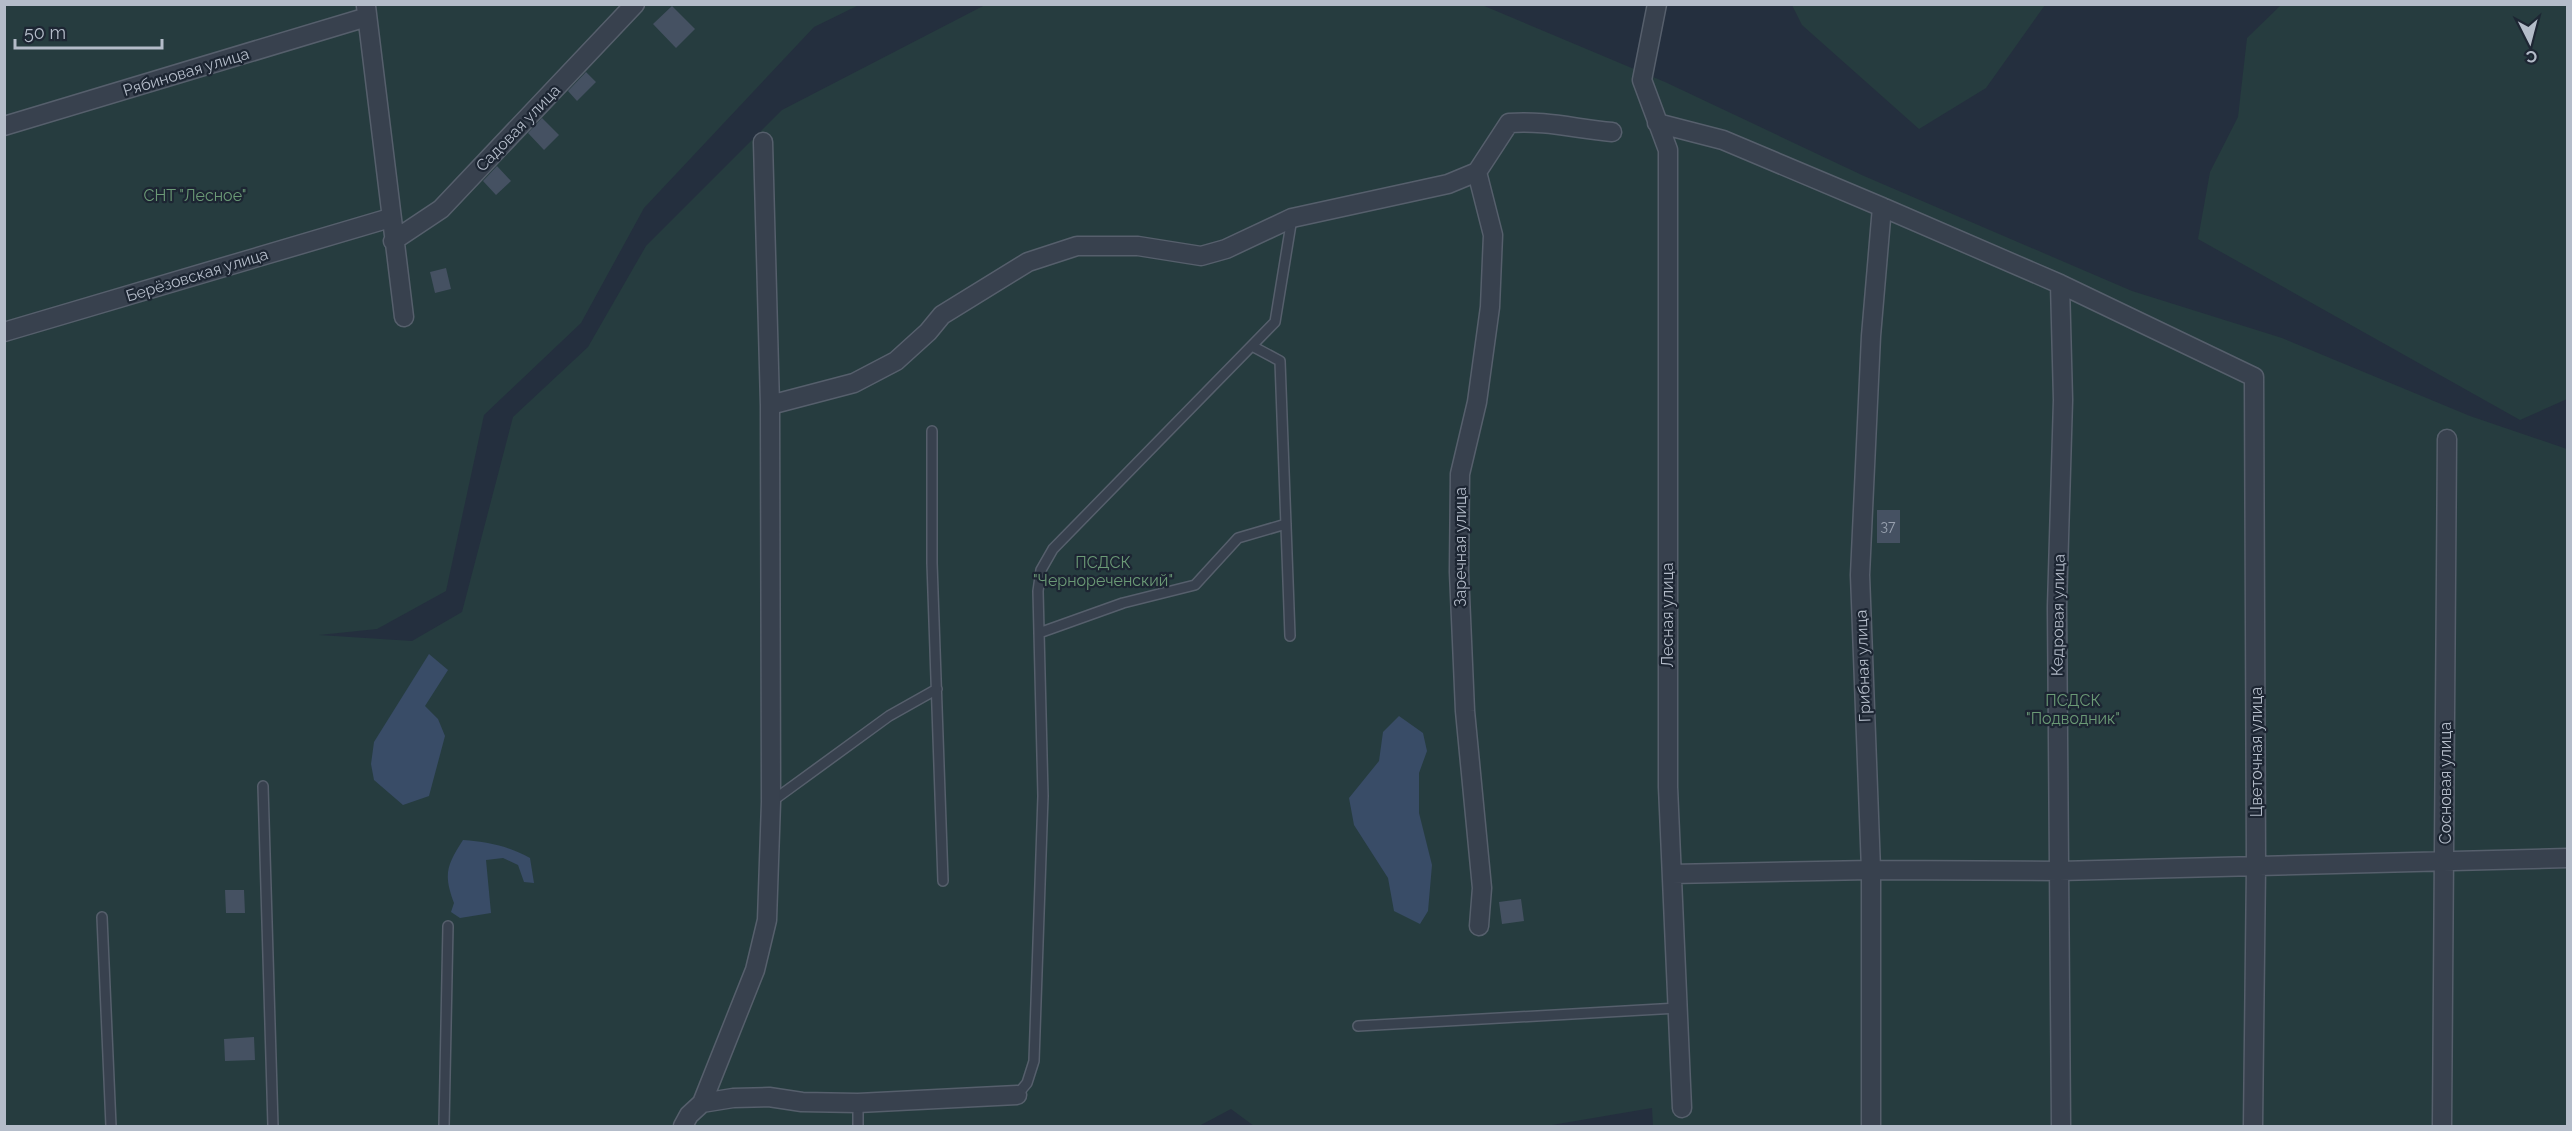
<svg xmlns="http://www.w3.org/2000/svg" width="2572" height="1131" viewBox="0 0 2572 1131" font-family="Raleway,sans-serif">
<style>
.green{fill:#263c3f}
.water{fill:#394c67}
.building{fill:#455162}
.lines{fill:none;stroke-linecap:round;stroke-linejoin:round}
.lane-casing{stroke:#565f6c;stroke-width:12}
.street-casing{stroke:#565f6c;stroke-width:21}
.lane{stroke:#38414e;stroke-width:9}
.street{stroke:#38414e;stroke-width:18}
.labels{text-anchor:middle;dominant-baseline:central;stroke-width:4.5;stroke-linejoin:round;paint-order:stroke}
.number-label{font-size:14px;fill:#98a1af}
.street-label{font-size:16px;fill:#b4bcc9;stroke:#1d2633}
.park-label{font-size:16px;fill:#6b9a76;stroke:#1d2633}
</style>
<rect width="100%" height="100%" fill="#242f3e"/>
<path class="green" d="M5 5H859L814 27 644 208 581 323 484 415 446 591 377 629 319 635 412 641 462 612 513 417 588 347 646 246 782 110 985 5H1482L1665 82 1864 176 2132 291 2282 338 2470 416 2567 449V1126H1653L1652 1108 1546 1126H1254L1231 1109 1199 1126H5Z
M1792 5H2045L1986 88 1919 129 1802 25Z
M2281 5H2567V399L2520 420 2198 239 2210 172 2238 117 2247 38Z"/>
<path class="water" d="M429 654 448 670 425 706 438 719 445 736 429 796 403 805 374 780 371 764 374 742Z
M1399 716 1423 733 1427 751 1419 773V813L1432 865 1428 911 1420 924 1394 911 1388 878 1354 825 1349 798 1379 761 1383 732Z
M463 840C489 842 508 846 530 858L534 883 524 882 518 865 503 858 486 860 491 913 460 918 451 912 454 903C443 874 447 865 463 840Z"/>
<path class="building" d="M672 6 695 29 676 48 653 24Z
M586 72 596 82 577 101 568 91Z
M542 118 559 135 544 150 528 133Z
M497 166 511 181 496 195 483 181Z
M446 268 451 289 435 293 430 272Z
M1877 510H1900V543H1877Z
M225 890H244L245 913H226Z
M1521 899 1524 921 1502 924 1499 902Z
M254 1037 255 1060 225 1061 224 1039Z"/>
<g class="lines">
<defs>
<path id="lane" d="M1252 346 1280 361 1290 636
M932 431V563L943 881
M1039 633 1123 603 1195 585 1238 538 1286 524
M263 786 273 1126
M771 802 889 716 937 689
M102 917 111 1126
M1358 1026 1678 1008
M1017 1095 1027 1083 1034 1061 1043 796 1038 591 1041 570 1053 549 1275 322 1292 218
M444 1126 448 926
M858 1126V1103"/>
<path id="street" d="M1657 4 1642 80 1668 150V787L1682 1108
M366 6 404 317
M1657 123 1723 140 1882 207 2060 284 2254 377 2256 866 2253 1126
M4 126 367 17
M1477 172 1493 235 1490 307 1477 402 1460 474 1459 572 1465 711 1482 888 1479 926
M393 241 441 209 635 4
M2060 284 2063 400 2057 607 2061 1126
M4 332 390 218
M770 405 854 383 896 361 928 332 942 315 1028 262 1077 246H1138L1201 256 1226 249 1292 218 1448 184 1477 172 1509 123C1544 120 1577 129 1612 132
M1672 874 1871 870 2059 871 2568 858
M702 1103 755 970 767 920 771 802 770 405 763 142
M683 1126 689 1115 702 1103 733 1098 769 1097 802 1102 858 1103 1017 1095
M1871 1126V870L1860 575 1871 336 1882 207
M2442 1126 2447 439"/>
</defs>
<use href="#lane" class="lane-casing"/>
<use href="#street" class="street-casing"/>
<use href="#lane" class="lane"/>
<use href="#street" class="street"/>
</g>
<g class="labels">
<g class="number-label">
<text x="1888" y="526">37</text>
</g>
<g class="street-label">
<text transform="translate(186 72) rotate(-17)">Рябиновая улица</text>
<text transform="translate(518 128) rotate(-46)">Садовая улица</text>
<text transform="translate(197 275) rotate(-17)">Берёзовская улица</text>
<text transform="translate(1460 547) rotate(-90)">Заречная улица</text>
<text transform="translate(1667 615) rotate(-90)">Лесная улица</text>
<text transform="translate(2058 615) rotate(-89)">Кедровая улица</text>
<text transform="translate(1863 666) rotate(-92)">Грибная улица</text>
<text transform="translate(2256 752) rotate(-90)">Цветочная улица</text>
<text transform="translate(2445 783) rotate(-90)">Сосновая улица</text>
</g>
<g class="park-label">
<text x="195" y="195">СНТ "Лесное"</text>
<text x="1103" y="562">ПСДСК<tspan x="1103" dy="18">"Чернореченский"</tspan></text>
<text x="2073" y="700">ПСДСК<tspan x="2073" dy="18">"Подводник"</tspan></text>
</g>
</g>
<rect width="2572" height="1131" fill="none" stroke="#b4bcc9" stroke-width="12"/>
<g transform="translate(2530 42) rotate(174)" stroke="#1d2633" stroke-width="4.5" paint-order="stroke">
<path d="M0-4.5L10 22L0 15L-10 22Z" fill="#b4bcc9"/>
<text y="-9" font-size="16" font-weight="bold" text-anchor="middle" fill="#b4bcc9">С</text>
</g>
<path d="M15 39v9h147v-9" fill="none" stroke="#b4bcc9" stroke-width="3"/>
<text x="24" y="39" font-size="18" fill="#b4bcc9" stroke="#1d2633" stroke-width="4.5" paint-order="stroke">50 m</text>
</svg>
